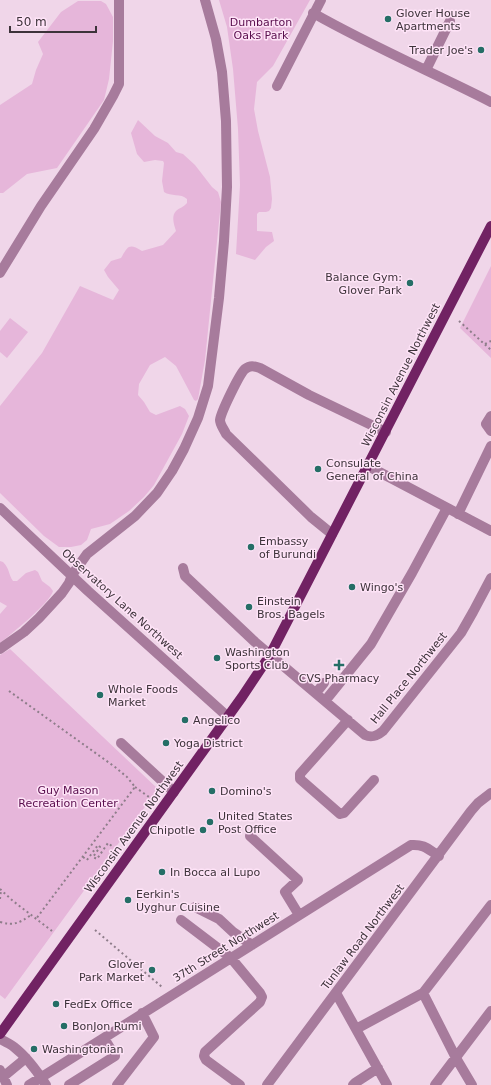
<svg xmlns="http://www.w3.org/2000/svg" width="491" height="1085" viewBox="0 0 491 1085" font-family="'DejaVu Sans',sans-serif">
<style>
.green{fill:#e6b6da}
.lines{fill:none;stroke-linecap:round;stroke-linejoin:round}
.path{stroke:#8e7d8a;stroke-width:2;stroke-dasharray:2 3;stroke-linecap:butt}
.minor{stroke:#a77b9c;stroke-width:10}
.major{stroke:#712263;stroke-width:10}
.poi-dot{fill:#256e66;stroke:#fee3f7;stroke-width:1.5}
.labels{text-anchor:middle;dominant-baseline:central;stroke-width:3;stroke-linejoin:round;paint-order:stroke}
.poi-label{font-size:11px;fill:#3d333a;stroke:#fee3f7;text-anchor:start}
.park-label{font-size:11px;fill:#590d4d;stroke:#fee3f7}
.street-label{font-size:11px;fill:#3d333a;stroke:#fee3f7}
</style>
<rect width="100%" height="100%" fill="#f0d6e9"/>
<path class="green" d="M219 0H310L273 66 257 82 254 109 258 131 270 177 272 199 271 208 269 211 266 212H259L257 214V231L272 232 274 241 266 247 255 260 236 254 240 185 238 129 233 69 227 27Z
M78 1H101L106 4 113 17V41L109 79 104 100 57 168 27 174 3 193H0V105L32 84 36 70 43 54 38 42 61 12Z
M138 120 155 136 168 143 176 152 183 154 195 165 212 187 218 192 221 202 205 360 198 399 196 401 194 400 176 366 165 357 150 365 139 384 138 395 144 402 150 412 156 415 180 406 185 409 189 416 182 434 154 485 144 497 129 511 110 524 91 529 87 540 81 545 71 547H59L44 536 0 493V406L42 353 80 286 113 300 119 290 108 277 104 270 111 261 121 258C128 246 129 243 142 251L163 245 176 231C174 225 171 216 176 211 179 208 184 207 187 203V199C181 193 171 197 164 192L162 181 164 163 163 161 155 160 144 162 137 154 131 133Z
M491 266V358L460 328Z
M10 318 28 332 7 358 0 352V331Z
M0 561 3 562C10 569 8 574 13 581H17L26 573 35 570 38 572 42 581 50 587 53 591C50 603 11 634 0 643V614L7 606 0 602Z
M10 649 158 789 5 999 0 995V655Z"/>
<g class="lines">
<path class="path" d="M459 321 491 350
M485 344 491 341
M9 691 115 767 127 777 135 787 36 919
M135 787 149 797
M83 857 87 860 98 845 100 847 93 857 97 859 108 843 113 847
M0 889 13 901 52 931
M0 899 1 890
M0 922C14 926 19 923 31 915
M95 930 162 987"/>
<path class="minor" d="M313 13C371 46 432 72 491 102
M426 70 450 21
M277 86 321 0
M0 273 41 206 94 129 113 96 119 84V0
M491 416 486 424 491 431
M368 466 491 531
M0 508 88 591 228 717
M458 514 491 446
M332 534 311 517 226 434C224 429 220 425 220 420 221 412 240 373 245 369 250 365 254 366 260 368L309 395 386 432
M183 568 185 576 255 642 365 735C372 738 377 736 383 731L461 633 473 612 491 578
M0 649 24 632 39 618 62 593 69 583 72 575 87 554 135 516 157 493 172 471 184 449 198 418 208 386 219 298 224 241 227 187 226 121 222 72 216 39 205 0
M316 693 324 683
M325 701 371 644 412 573 447 508
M348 720 300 774V779L340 814 344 813 374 780
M121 743 174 792
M250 836 298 880 285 892 299 915
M195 907 219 919 233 932 252 945
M181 920 231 958 260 993 262 997 260 1002 205 1052 204 1056 206 1060 240 1085
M336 993 387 1085
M423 993 456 1058 472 1085
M356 1029 423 993 491 905
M0 1039C4 1041 10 1044 14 1047 27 1057 37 1071 46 1085
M0 1070 7 1085
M3 1077 26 1058
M29 1085 411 845C424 844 428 849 439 856
M69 1085 115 1056 104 1038
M117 1085 154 1037 142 1013
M267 1085 471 811 478 803 491 793
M353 1085 355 1083 378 1068
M435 1085 491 1011"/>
<path class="major" d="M0 1034 242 697 270 655 491 226"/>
</g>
<g class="poi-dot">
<circle cx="388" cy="19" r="4"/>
<circle cx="481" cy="50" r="4"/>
<circle cx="410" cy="283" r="4"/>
<circle cx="318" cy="469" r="4"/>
<circle cx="251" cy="547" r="4"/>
<circle cx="352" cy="587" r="4"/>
<circle cx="249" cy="607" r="4"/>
<circle cx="217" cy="658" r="4"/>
<path d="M337 659h4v4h4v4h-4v4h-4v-4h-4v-4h4z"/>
<circle cx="100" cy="695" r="4"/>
<circle cx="185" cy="720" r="4"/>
<circle cx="166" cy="743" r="4"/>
<circle cx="212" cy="791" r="4"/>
<circle cx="210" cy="822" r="4"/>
<circle cx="203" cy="830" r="4"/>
<circle cx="162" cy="872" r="4"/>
<circle cx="128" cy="900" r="4"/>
<circle cx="152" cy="970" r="4"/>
<circle cx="56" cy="1004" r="4"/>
<circle cx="64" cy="1026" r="4"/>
<circle cx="34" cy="1049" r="4"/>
</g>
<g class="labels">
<g class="poi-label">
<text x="396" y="13">Glover House<tspan x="396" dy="13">Apartments</tspan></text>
<text x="473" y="50" text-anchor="end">Trader Joe's</text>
<text x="402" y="277" text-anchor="end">Balance Gym:<tspan x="402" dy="13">Glover Park</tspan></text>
<text x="326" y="463">Consulate<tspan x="326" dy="13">General of China</tspan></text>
<text x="259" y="541">Embassy<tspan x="259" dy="13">of Burundi</tspan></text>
<text x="360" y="587">Wingo's</text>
<text x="257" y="601">Einstein<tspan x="257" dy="13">Bros. Bagels</tspan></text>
<text x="225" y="652">Washington<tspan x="225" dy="13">Sports Club</tspan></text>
<text x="339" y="678" text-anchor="middle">CVS Pharmacy</text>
<text x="108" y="689">Whole Foods<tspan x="108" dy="13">Market</tspan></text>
<text x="193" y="720">Angelico</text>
<text x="174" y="743">Yoga District</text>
<text x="220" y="791">Domino's</text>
<text x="218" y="816">United States<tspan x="218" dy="13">Post Office</tspan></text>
<text x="195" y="830" text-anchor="end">Chipotle</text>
<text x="170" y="872">In Bocca al Lupo</text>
<text x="136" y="894">Eerkin's<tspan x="136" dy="13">Uyghur Cuisine</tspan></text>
<text x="144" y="964" text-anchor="end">Glover<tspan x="144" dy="13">Park Market</tspan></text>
<text x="64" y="1004">FedEx Office</text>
<text x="72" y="1026">BonJon Rumi</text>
<text x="42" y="1049">Washingtonian</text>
</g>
<g class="park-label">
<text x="261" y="22">Dumbarton<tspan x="261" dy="13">Oaks Park</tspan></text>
<text x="68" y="790">Guy Mason<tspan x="68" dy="13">Recreation Center</tspan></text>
</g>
<g class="street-label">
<text transform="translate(401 375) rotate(-63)">Wisconsin Avenue Northwest</text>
<text transform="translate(122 604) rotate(42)">Observatory Lane Northwest</text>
<text transform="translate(409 678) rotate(-51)">Hall Place Northwest</text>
<text transform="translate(134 827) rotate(-54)">Wisconsin Avenue Northwest</text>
<text transform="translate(363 937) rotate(-53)">Tunlaw Road Northwest</text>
<text transform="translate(226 947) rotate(-32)">37th Street Northwest</text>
</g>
</g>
<path d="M10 26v6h86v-6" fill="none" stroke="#3d333a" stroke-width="2"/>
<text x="16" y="26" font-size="12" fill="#3d333a" stroke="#fee3f7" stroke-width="3" paint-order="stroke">50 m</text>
</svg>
